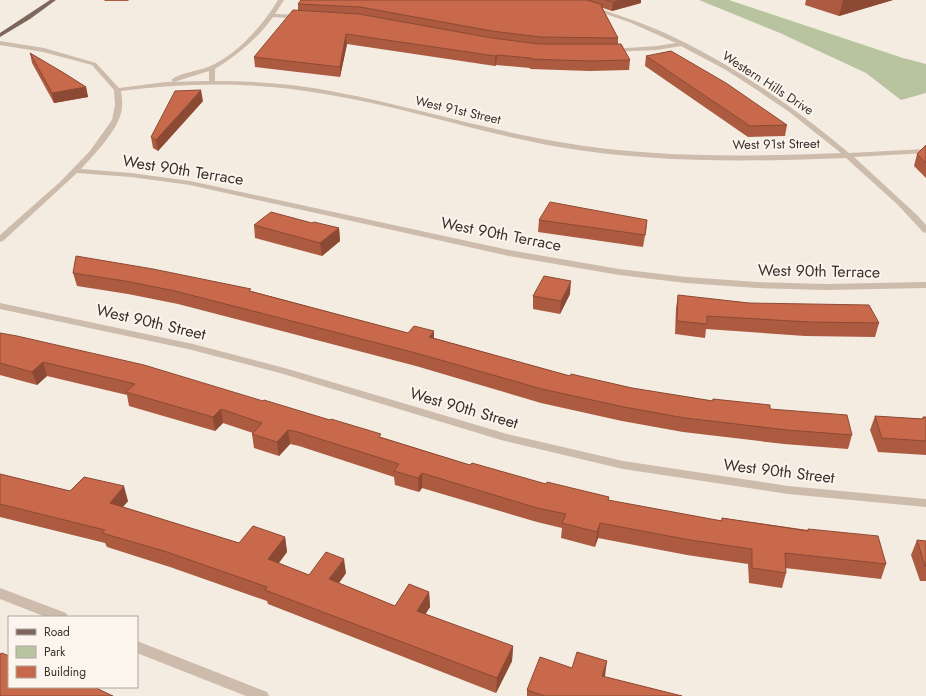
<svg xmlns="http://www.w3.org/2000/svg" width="926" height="696" viewBox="0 0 926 696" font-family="Jost,sans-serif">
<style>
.green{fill:#b8c4a0}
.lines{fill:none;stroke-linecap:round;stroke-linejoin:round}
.minor{fill:#cdbbac;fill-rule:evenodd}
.major{fill:#7d675c;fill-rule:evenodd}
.wall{fill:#ac5a40}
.shaded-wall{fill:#8c4a34}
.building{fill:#c8694b;stroke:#8c4a34}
.labels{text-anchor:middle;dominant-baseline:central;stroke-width:4;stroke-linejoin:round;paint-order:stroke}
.far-street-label{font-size:13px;fill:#3b302b;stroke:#fbf5ee}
.street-label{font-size:16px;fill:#3b302b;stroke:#fbf5ee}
</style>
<rect width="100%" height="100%" fill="#f4ebe1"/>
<path class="green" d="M699 0H729L903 58 926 64V93L901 100 866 73 780 33Z"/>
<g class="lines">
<path class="minor" d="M278 0H284L275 14 302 15 305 17 302 19 273 17C258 38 238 55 215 69V81C256 81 296 84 335 92 410 106 483 129 559 142 651 158 747 157 841 153L788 111 757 90 726 70 681 46 657 50 610 52V50L612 49 657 46 676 43 629 22 565 0H573C604 10 635 20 665 33 732 64 793 106 849 153L926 149V153L854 157 917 215 926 225V233L923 232 898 205 846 158C751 162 653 163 559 147 480 133 404 107 325 94 256 82 189 82 121 91 122 99 123 106 121 113 117 131 93 156 81 169L131 173 190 181 509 250 619 269 686 277 757 282 826 284 926 282V288L826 290 757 288 686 283 619 275 509 256 190 185 131 177 77 173 3 241 0 242V235L60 182 90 151 112 120 115 105 114 90 92 65 43 52 0 45V41L44 48 96 63 119 88 166 82 209 81V71L174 82 171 80C180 73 197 71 208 67 235 57 264 24 278 0Z
M0 303 193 344 288 369 507 434 623 461 788 486 926 499V507L788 494 623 469 501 440 280 373 188 349 0 309Z
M0 588 66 613 68 617H46L0 599Z
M137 641 267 692 269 696H246L137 653Z"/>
<path class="major" d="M50 0H56L30 19 0 37V33Z"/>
</g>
<path class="wall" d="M104 0H129L128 1H105Z
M301 0H641V3L612 11 603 8V9L618 38V44L630 60 629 70 590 71 530 69V68L496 65 495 66 347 44 340 77 255 67 254 57 298 11V4Z
M806 0H893L839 16 805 5Z
M30 53 86 87 88 97 54 103 32 63Z
M646 56 787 125 785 136 748 137 645 66Z
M203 101 158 151 153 148 151 137Z
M926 145V178L914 166 917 154Z
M539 220H647L643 247 538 232Z
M312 223 339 228 340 241 322 256 255 238 254 225Z
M73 273 251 291 408 333 434 338 570 376 632 388 712 401 713 399 770 409 852 435 848 449 784 444 683 432 622 421 541 403 416 366 178 304 128 294 77 286Z
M570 294 560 314 533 309V296Z
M678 295 879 323 875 337 805 336 706 329 705 338 675 334 676 308Z
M0 333 381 437 470 465 608 500 721 521 722 518 808 530V529L886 564 881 579 785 568 786 573 782 588 749 583 748 564 687 555 598 538 595 547 561 538 562 528 537 522 422 488 419 492 395 485 394 477 299 446 290 444 279 456 254 448 252 434 253 433 223 423 215 431 129 406 127 395 47 376 37 385 0 375Z
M875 416 922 419 923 417H926V455L878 452 870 430Z
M0 474 70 491 128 501 123 507 239 543 285 537 287 552 279 563 309 575 346 573 339 583 395 606 429 592 430 607 425 614 513 646 512 661 496 693 268 604 267 601 170 567 107 547 105 543 0 517Z
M917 540 926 541V581H920L911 555Z
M572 668 605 677 682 696H527V690Z"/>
<path class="shaded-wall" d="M621 0H641V3L612 11 613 2Z
M843 0H893L839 16Z
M346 34 347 44 340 77V67Z
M497 55 496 65 495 66V56Z
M86 87 88 97 54 103 52 93Z
M201 90 203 101 158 151 156 140Z
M647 220 646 232 643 247 645 235Z
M339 228 340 241 322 256 320 243Z
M571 281 570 294 560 314 561 301Z
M434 331V345L429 337Z
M43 362 47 376 37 385 32 372Z
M221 409 223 423 215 431 213 417Z
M288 430 290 444 279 456 277 442Z
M422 473V488L419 492 418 478Z
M124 486 128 501 114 517 110 503Z
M600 523 598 538 595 547 597 532Z
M285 537 287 552 270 574 268 559Z
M344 559 346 573 331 594 329 579Z
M429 592 430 607 418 626 417 611Z
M513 646 512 661 496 693 497 678Z
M607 661 605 676 600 691 602 676Z"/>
<path class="building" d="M301 0H587L603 5 601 6 618 38 540 37 492 31 360 7 298 4Z
M606 0H621L613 2Z
M293 10 359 14 492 38 539 44H621L630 60 591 61 530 59 531 58 497 55 495 56 346 34 340 67 254 57Z
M671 51 726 83 787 125 750 126 646 56Z
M30 53 64 73 86 87 52 93Z
M201 90 156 140 151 137 175 91Z
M926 145V163L917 154Z
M550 202 647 220 645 235 539 220Z
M271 212 312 223 314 222 339 228 320 243 254 225Z
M76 256 153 269 251 289 249 291 408 333 414 326 434 331 429 337 570 376 571 374 632 388 713 401V399L770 405V409L847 415 852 435 787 430 685 418 624 407 542 389 416 353 175 291 125 281 73 273Z
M544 276 571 281 561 301 533 296Z
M678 295 749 303 869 305 879 323 809 322 707 316V324L677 321Z
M0 333 17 336 144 365 263 401 264 400 330 420 331 419 381 434 379 437 470 465 472 463 546 484 547 482 609 497 608 500 722 521V518L808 531V529L878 536 886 564 785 553 786 573 752 568V549L690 540 600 523 597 532 562 523 566 514 537 508 422 473 418 478 394 471 399 464 298 432 288 430 277 442 252 434 262 423 221 409 213 417 126 392 135 384 43 362 32 372 0 363Z
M875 416 923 419V417H926V441L882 438Z
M0 474 70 491 84 477 124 486 110 503 239 543 253 526 285 537 268 559 309 575 326 552 344 559 329 579 395 606 409 584 429 592 417 611 513 646 497 678 265 590 267 587 167 552 102 533 105 530 0 504Z
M917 540 926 541V566H925Z
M577 652 607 661 602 676 682 696H545L527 690 540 657 572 668Z
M2 653 9 656V687H94L113 696H0V654Z"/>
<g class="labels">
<g class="far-street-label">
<text transform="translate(768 83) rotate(33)">Western Hills Drive</text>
<text transform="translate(458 110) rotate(13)">West 91st Street</text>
<text transform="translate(776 144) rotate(-1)">West 91st Street</text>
</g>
<g class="street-label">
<text transform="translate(183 170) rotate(9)">West 90th Terrace</text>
<text transform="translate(501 234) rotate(11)">West 90th Terrace</text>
<text transform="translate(819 271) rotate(1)">West 90th Terrace</text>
<text transform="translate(151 322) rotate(13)">West 90th Street</text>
<text transform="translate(464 408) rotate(16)">West 90th Street</text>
<text transform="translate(779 471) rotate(7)">West 90th Street</text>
</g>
</g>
<rect x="8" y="616" width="130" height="72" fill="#fbf5ee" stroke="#aea6a0"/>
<rect x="16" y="629" width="20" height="6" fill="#7d675c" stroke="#aea6a0"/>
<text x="44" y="636" font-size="12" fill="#3b302b">Road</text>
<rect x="16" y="646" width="20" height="12" fill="#b8c4a0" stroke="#aea6a0"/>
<text x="44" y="656" font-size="12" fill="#3b302b">Park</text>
<rect x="16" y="666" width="20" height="12" fill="#c8694b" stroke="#aea6a0"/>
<text x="44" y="676" font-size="12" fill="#3b302b">Building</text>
</svg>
